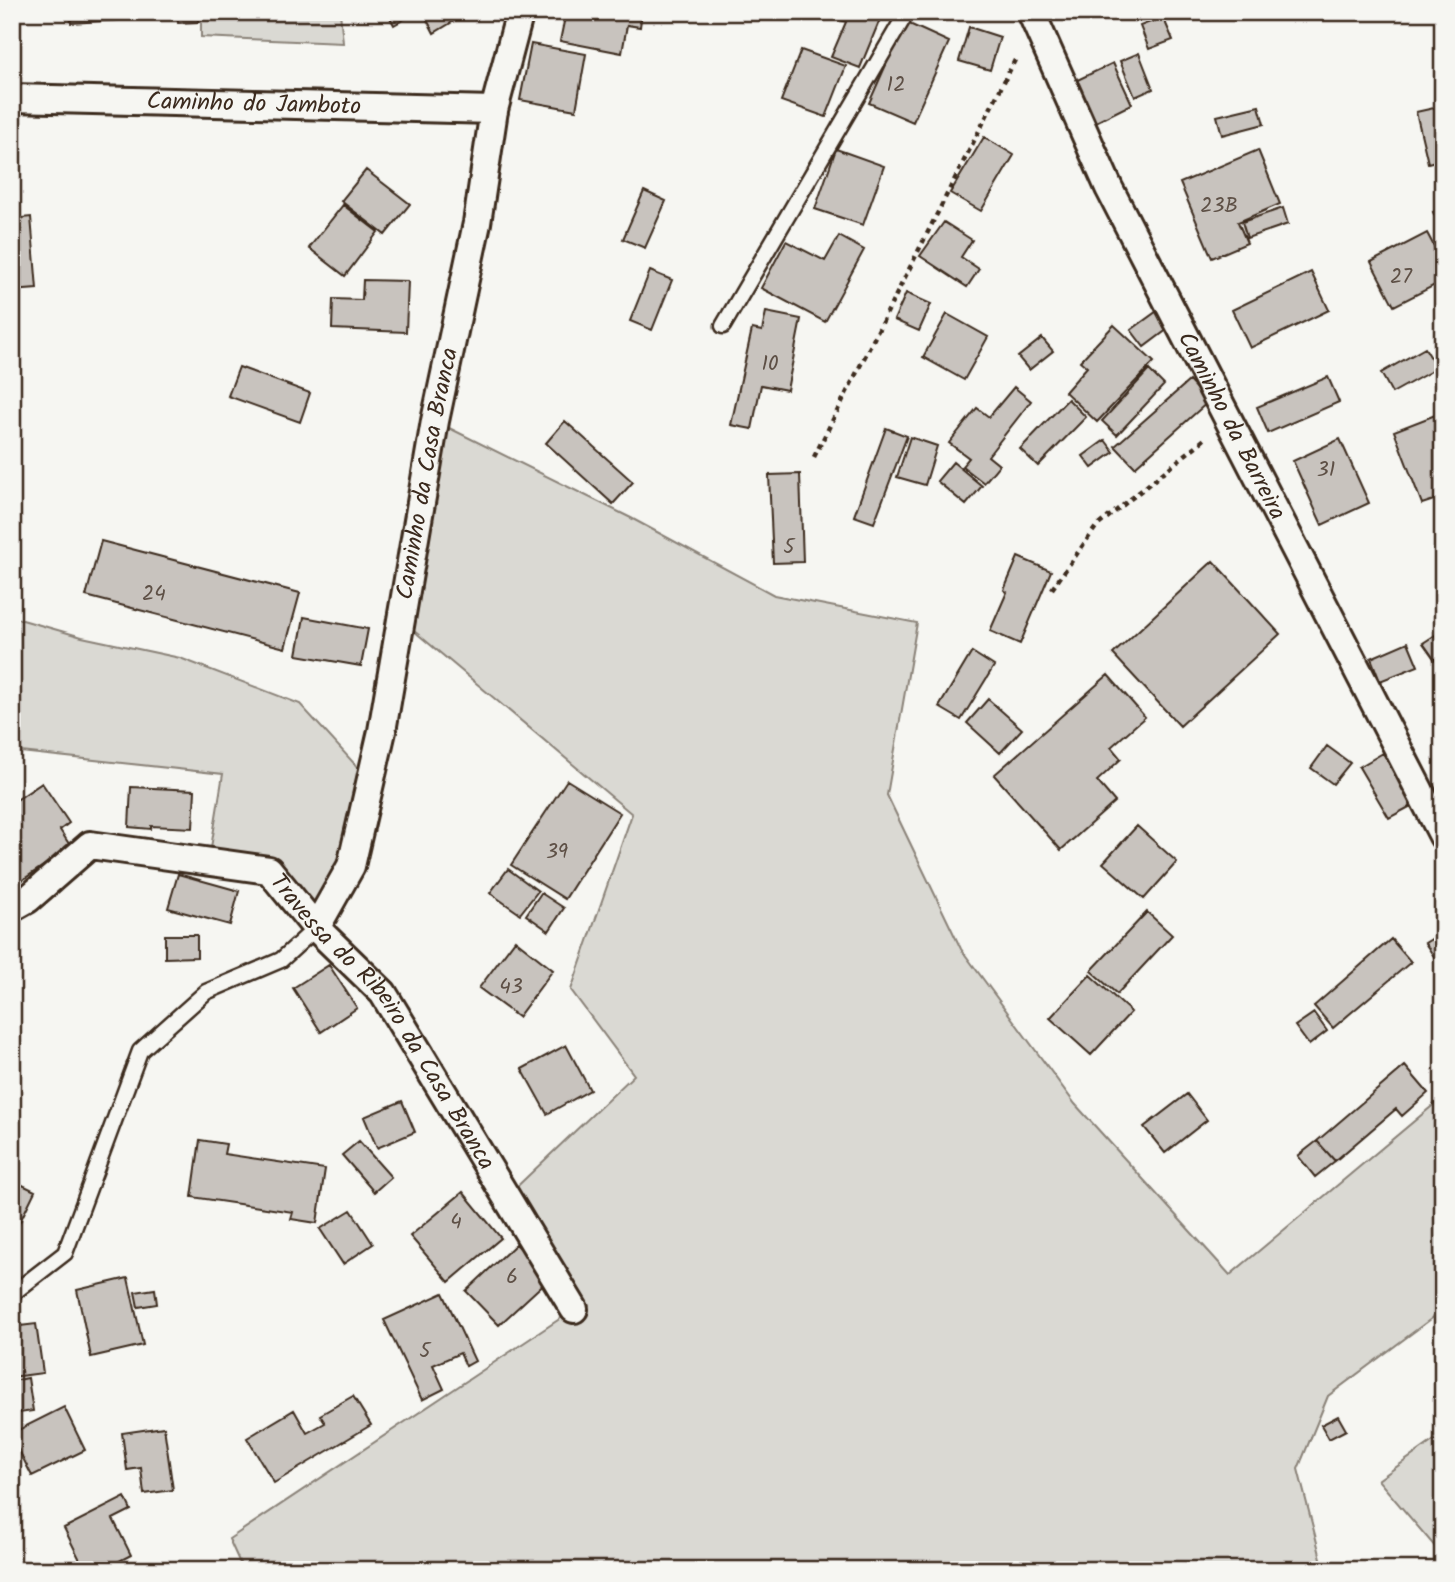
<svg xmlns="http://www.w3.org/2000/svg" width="1455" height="1582" viewBox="0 0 1455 1582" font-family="Kalam,sans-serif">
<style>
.green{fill:#dad9d3;stroke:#8a8278;stroke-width:2}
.building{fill:#c8c3be;stroke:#3b2a1e;stroke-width:2}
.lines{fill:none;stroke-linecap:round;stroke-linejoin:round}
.service-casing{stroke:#3b2a1e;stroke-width:19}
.minor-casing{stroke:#3b2a1e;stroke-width:32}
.path{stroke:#3b2a1e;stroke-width:4.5;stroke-dasharray:5 5;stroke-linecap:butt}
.service{stroke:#f6f6f2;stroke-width:14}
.minor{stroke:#f6f6f2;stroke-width:26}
.labels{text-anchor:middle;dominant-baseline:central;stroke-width:6;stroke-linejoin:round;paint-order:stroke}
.number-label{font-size:21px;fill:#5e5046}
.street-label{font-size:24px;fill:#3b2a1e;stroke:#f6f6f2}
</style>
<rect width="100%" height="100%" fill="#f6f6f2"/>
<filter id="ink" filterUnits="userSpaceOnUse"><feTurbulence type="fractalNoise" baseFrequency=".0143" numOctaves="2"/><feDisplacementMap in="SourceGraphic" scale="14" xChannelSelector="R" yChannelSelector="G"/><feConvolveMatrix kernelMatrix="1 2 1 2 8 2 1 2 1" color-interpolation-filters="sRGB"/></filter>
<g filter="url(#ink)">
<path class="green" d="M201 12H340L343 43 201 37Z
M435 421 631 518 774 595 917 623 887 795 961 949 1075 1104 1230 1275 1443 1097V1310L1328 1396 1298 1469 1324 1570H243L229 1539 573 1310 506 1197 634 1075 571 990 632 814 401 620Z
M12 617 82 637 180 658 300 704 371 782 316 928 269 870 209 860 223 774 12 751Z
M1443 1434V1556L1378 1480Z"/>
<path class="building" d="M70 12H152V18L71 23Z
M177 12H198V22L178 23Z
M387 12H417L394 25Z
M423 12H455L459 18 434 33Z
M566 12H642L640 27 627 25 622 53 560 41Z
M822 12H883L860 68 831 57 846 22Z
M1163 17 1173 40 1149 49 1140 26Z
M905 22 949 42 913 122 869 103Z
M969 27 1000 37 990 70 959 61Z
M531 44 586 54 576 110 520 100Z
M801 50 846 66 826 117 781 101Z
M1139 53 1153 89 1135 97 1120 61Z
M1113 63 1132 104 1090 125 1071 83Z
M1259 106 1264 124 1222 135 1217 116Z
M1443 106V159L1428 163 1416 112Z
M984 137 1014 155 981 211 950 193Z
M836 149 884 166 863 225 815 209Z
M1258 150 1280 204 1238 222 1247 243 1212 258 1180 183Z
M366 170 410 204 385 235 341 201Z
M644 191 666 201 645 248 623 239Z
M343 205 378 232 345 276 309 248Z
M1443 207V233L1433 212Z
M1283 208 1288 224 1247 238 1242 222Z
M31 217 37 289 12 291V219Z
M944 222 972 240 961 257 979 269 967 287 920 256Z
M1427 233 1443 263V281L1394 306 1371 262Z
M839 236 864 250 825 322 761 288 786 241 825 261Z
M650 271 672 280 652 330 630 321Z
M1311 272 1329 310 1250 348 1232 310Z
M363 280 408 281 406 332 332 329 333 299 362 300Z
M906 293 931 304 919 331 894 320Z
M1160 309 1172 326 1144 347 1131 330Z
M766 312 801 319 787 390 761 385 752 429 731 425 752 329 762 331Z
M947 314 988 337 964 380 923 357Z
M1114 325 1154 362 1097 422 1065 392 1087 367 1080 361Z
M1042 338 1053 351 1029 370 1018 357Z
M1425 348 1437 368 1392 393 1381 373Z
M239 367 310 393 300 422 228 396Z
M1149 370 1164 385 1117 435 1102 421Z
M1328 377 1339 402 1268 433 1257 407Z
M1189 381 1208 402 1135 467 1115 446Z
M1014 387 1031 401 988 456 999 465 984 483 962 466 969 458 949 443 977 408 989 417Z
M1068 399 1086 417 1038 466 1020 449Z
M1443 412V497L1422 504 1394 431Z
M565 421 633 482 613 504 546 443Z
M886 428 907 436 874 523 854 516Z
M910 437 937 446 925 485 897 477Z
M1340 439 1369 503 1322 525 1293 461Z
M1105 440 1114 452 1092 468 1083 456Z
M953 462 982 486 966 505 937 481Z
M800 474 803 562 773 563 769 475Z
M101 541 300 593 285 648 86 596Z
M1018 557 1051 571 1020 644 990 631 1007 592 1004 590Z
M1213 561 1280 634 1180 726 1113 654Z
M304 617 368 629 361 666 297 655Z
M1443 630V655L1435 660 1423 643Z
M1408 642 1418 666 1380 681 1371 658Z
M972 652 994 666 961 720 939 707Z
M1108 675 1145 717 1111 747 1121 759 1097 781 1115 802 1061 850 994 775Z
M988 699 1022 729 1000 753 967 723Z
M1327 746 1350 763 1333 784 1311 768Z
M1383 753 1413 805 1389 818 1359 767Z
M567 780 620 813 565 899 511 865Z
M42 783 69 823 60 830 71 847 12 887V803Z
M131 787 195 790 193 828 151 826V829L129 827Z
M1137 826 1177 862 1144 899 1103 863Z
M508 869 538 891 520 914 490 893Z
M178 874 239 891 230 925 168 908Z
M541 893 564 908 549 931 526 915Z
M1147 912 1172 935 1117 994 1091 971Z
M1443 932V970L1425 943Z
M165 935H197V957L165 958Z
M1391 939 1411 962 1333 1028 1314 1006Z
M515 940 553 970 518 1017 479 988Z
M329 965 357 1008 321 1032 293 988Z
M1090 975 1131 1012 1091 1055 1050 1018Z
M1314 1013 1327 1031 1309 1045 1295 1026Z
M566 1045 590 1090 547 1114 522 1069Z
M1405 1066 1428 1093 1402 1116 1396 1109 1335 1161 1317 1141Z
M1187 1094 1207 1120 1165 1153 1144 1127Z
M402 1101 415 1132 377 1148 364 1117Z
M200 1140 226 1144 224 1154 325 1169 317 1223 291 1219 293 1212 192 1197Z
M359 1141 391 1177 374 1192 342 1155Z
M1317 1141 1335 1161 1315 1177 1298 1156Z
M12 1180 35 1191 13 1236 12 1235Z
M463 1192 501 1238 449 1282 410 1236Z
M351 1210 373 1244 343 1264 320 1229Z
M516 1244 550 1278 499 1325 466 1291Z
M128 1278 143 1345 91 1357 77 1290Z
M155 1289 157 1304 138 1307 135 1292Z
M443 1293 475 1361 466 1366 460 1353 433 1365 444 1389 422 1400 384 1320Z
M36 1324 43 1373 12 1377V1327Z
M28 1378 33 1411 12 1414V1381Z
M353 1396 371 1425 274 1483 247 1438 294 1410 307 1433 325 1423 320 1415Z
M64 1407 85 1450 32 1476 12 1437V1433Z
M1338 1416 1346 1430 1329 1439 1321 1425Z
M164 1427 173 1490 144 1494 141 1468 127 1470 122 1433Z
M125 1497 131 1510 113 1519 131 1555 102 1570H85L64 1528Z"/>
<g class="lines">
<defs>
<path id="service" d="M723 326 907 12
M12 1294 65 1253 140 1051 206 992 281 960 316 928"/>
<g id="minor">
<path id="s1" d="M1031 12 1109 188 1443 836"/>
<path id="s2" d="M12 98 494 110"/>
<path id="s3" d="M12 908 28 899 90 845 269 870 316 928 383 993 574 1309"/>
<path id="s4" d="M316 928 351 866 382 731 435 421 477 223 494 110 520 12"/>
</g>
</defs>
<use href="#service" class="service-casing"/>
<use href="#minor" class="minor-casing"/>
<path class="path" d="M814 457 1017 56
M1052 589 1096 527 1206 438"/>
<use href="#service" class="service"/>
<use href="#minor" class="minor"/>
</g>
</g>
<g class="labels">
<g class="number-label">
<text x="896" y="85">12</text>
<text x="1219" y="206">23B</text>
<text x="1401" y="277">27</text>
<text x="770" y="364">10</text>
<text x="1326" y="470">31</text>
<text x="789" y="547">5</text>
<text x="154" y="594">24</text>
<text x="557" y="852">39</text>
<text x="511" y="987">43</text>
<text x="456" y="1222">4</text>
<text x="512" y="1277">6</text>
<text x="425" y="1351">5</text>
</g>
<g class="street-label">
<text stroke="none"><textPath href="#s2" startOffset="242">Caminho do Jamboto</textPath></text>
<text stroke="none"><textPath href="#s1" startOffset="460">Caminho da Barreira</textPath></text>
<text stroke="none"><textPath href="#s4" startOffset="471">Caminho da Casa Branca</textPath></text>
<text stroke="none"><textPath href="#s3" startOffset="472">Travessa do Ribeiro da Casa Branca</textPath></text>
</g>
</g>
<rect width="1455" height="1582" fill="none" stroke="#f6f6f2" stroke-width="42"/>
<rect x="21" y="21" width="1413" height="1540" fill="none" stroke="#3b2a1e" stroke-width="2.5" filter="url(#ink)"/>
</svg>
